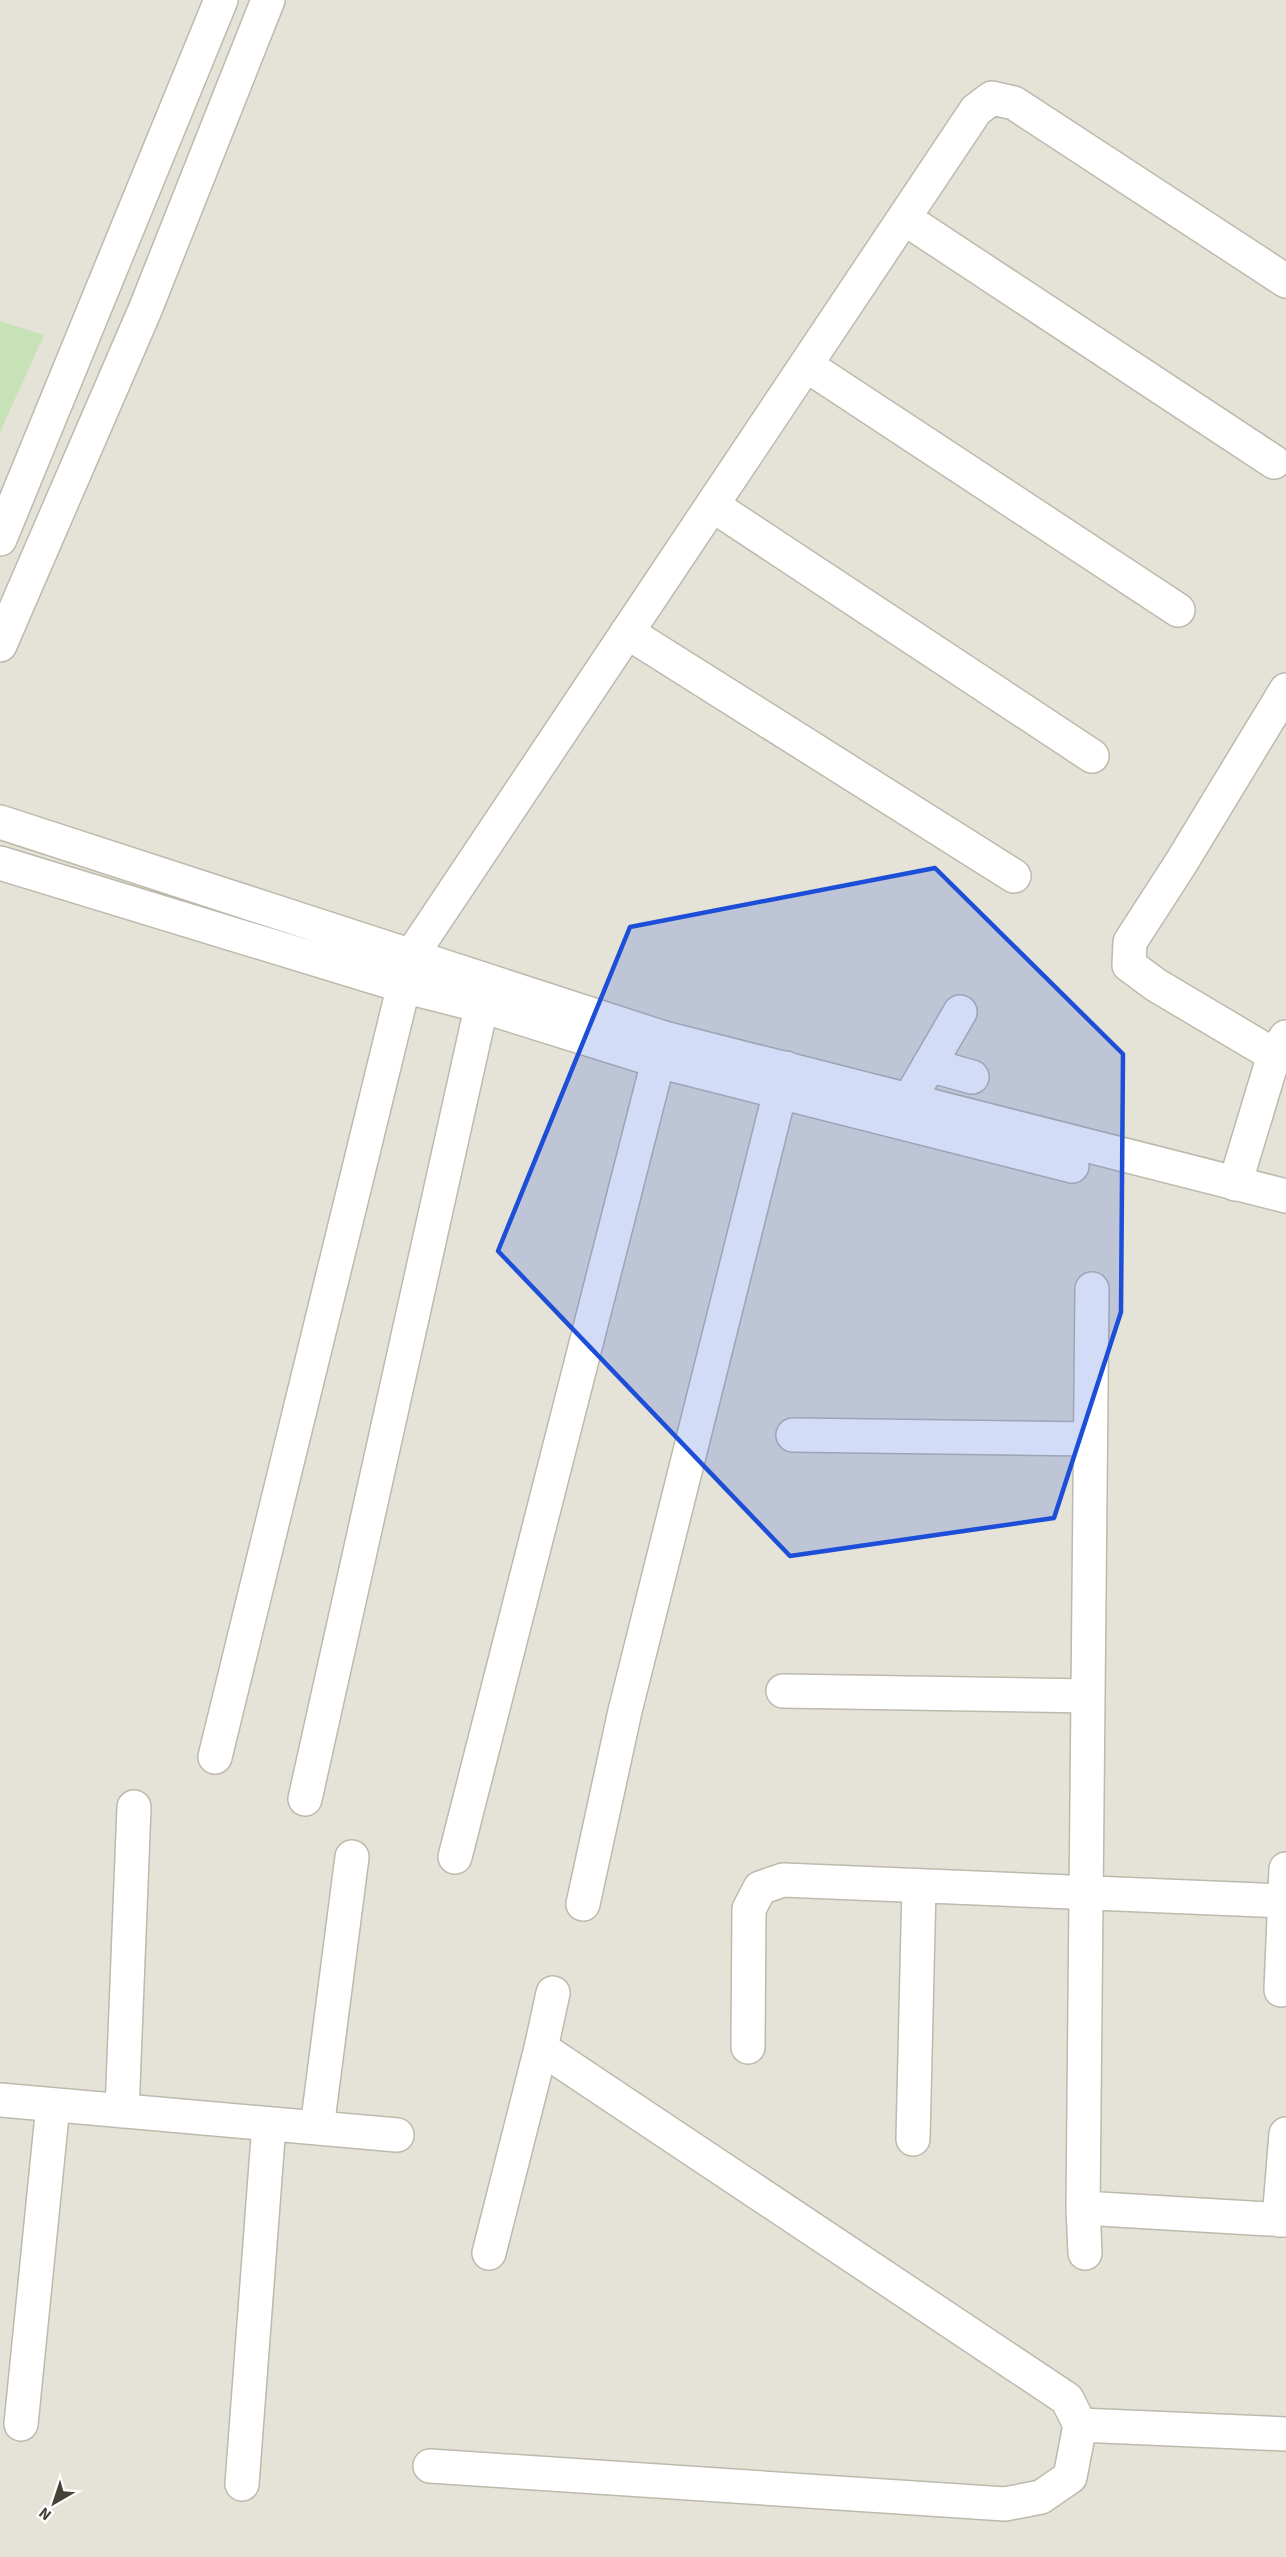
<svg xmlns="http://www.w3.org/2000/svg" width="1286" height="2557" viewBox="0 0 1286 2557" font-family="'Source Sans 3',sans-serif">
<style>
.residential{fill:#e5e3d7}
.green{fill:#c7e2b6}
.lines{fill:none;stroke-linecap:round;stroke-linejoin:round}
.minor-casing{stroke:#bdb9ac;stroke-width:36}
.tertiary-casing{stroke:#bdb9ac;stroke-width:36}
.minor{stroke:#fff;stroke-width:33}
.tertiary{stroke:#fff;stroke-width:33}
.marked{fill:#1d4ed8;fill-opacity:0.2;stroke:#1d4ed8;stroke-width:4.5;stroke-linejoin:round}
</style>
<rect width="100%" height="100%" fill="#f2f1e8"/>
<path class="residential" d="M0 0H1286V2557H0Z"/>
<path class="green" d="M0 321 44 335 0 432Z"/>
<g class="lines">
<defs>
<path id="minor" d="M904 218 1274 462
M806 365 1178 610
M712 505 1092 756
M627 632 1014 876
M1274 1055 1156 985 1129 965 1130 942 1181 863 1286 690
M929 1065 972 1077
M909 1100 960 1012
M1235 1184 1274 1055 1286 1037
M793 1435 1090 1439
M783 1691 1088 1696
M215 1757 411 956 976 110 992 98 1014 103 1286 281
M305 1799 487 981
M455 1857 664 1038
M583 1904 625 1711 786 1068
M1281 1990 1286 1869
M748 2047 749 1909 760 1888 783 1880 1286 1901
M0 2100 397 2135
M122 2111 134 1807
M317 2128 352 1857
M913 2139 919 1886
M1083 2208 1286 2220
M1279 2220 1286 2134
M489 2253 541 2048
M1085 2253 1083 2208 1092 1289
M21 2424 53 2105
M1080 2425 1286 2434
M430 2466 1005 2504 1041 2497 1070 2477 1080 2425 1067 2399 541 2048 553 1993
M242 2484 269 2124"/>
<path id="tertiary" d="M0 539 221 0
M0 645 145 310 268 0
M0 822 664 1038 1286 1196
M0 863 403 986 482 1006 658 1061 1072 1166"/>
</defs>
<use href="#minor" class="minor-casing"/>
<use href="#tertiary" class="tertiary-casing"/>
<use href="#minor" class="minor"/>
<use href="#tertiary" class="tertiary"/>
</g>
<path class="marked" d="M935 868 1123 1054 1121 1312 1054 1518 790 1556 498 1251 630 927Z"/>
<g transform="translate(54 2503) rotate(219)" stroke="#ffffff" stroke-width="4.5" paint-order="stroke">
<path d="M0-4.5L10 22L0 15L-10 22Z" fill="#454238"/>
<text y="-9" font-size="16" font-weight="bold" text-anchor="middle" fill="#454238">N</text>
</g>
</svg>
